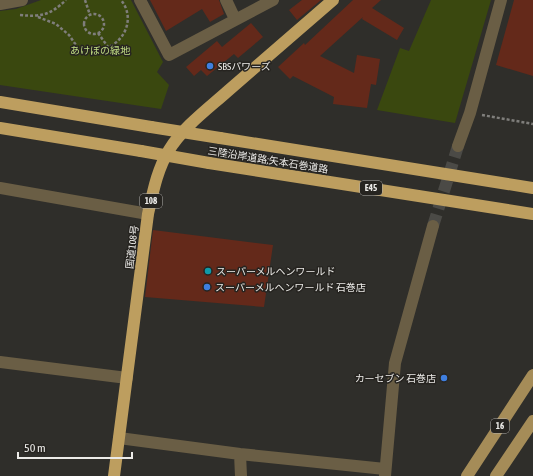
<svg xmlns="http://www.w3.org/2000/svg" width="533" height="476" viewBox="0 0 533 476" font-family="'Asap Condensed','Noto Sans JP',sans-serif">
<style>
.green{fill:#3a480f}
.building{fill:#64291a}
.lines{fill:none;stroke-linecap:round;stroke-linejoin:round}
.minor-tunnel{stroke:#4b4a46;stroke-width:12;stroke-dasharray:12 6;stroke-linecap:butt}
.path{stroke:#7f7e7b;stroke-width:2.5;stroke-dasharray:3 2;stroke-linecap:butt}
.minor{stroke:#6a5e45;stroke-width:12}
.major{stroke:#a58c58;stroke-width:12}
.highway{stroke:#bd9e5f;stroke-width:12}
.highway-bridge{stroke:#bd9e5f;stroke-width:12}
.shop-dot{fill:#3f7fe0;stroke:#262420;stroke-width:1.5}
.culture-dot{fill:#0f9aa8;stroke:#262420;stroke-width:1.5}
.labels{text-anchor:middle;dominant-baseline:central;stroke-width:3;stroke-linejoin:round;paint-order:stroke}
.shield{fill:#262420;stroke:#b1afac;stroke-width:1}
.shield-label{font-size:9px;font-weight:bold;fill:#ecebe8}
.park-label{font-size:10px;fill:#c2de84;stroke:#262420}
.poi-label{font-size:10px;fill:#ecebe8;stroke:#262420;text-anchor:start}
.street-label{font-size:10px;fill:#ecebe8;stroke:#262420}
</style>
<rect width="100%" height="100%" fill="#2f2e2a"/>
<path class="green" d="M41 0H131L163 62 157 72 169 85 161 109 0 85V11L16 9Z
M431 0H491L455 123 377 110 400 48 409 51Z"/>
<path class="building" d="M150 0H219L224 14 210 22 202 9 166 31Z
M302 0H321L297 20 289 10Z
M353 0H381L372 8 404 28 397 40 362 19 363 17 320 56 354 73 357 55 380 59 376 85 371 84 367 108 333 104 334 97 293 76 290 79 278 67 304 43 305 45Z
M514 0H533V76L496 65Z
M251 23 263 37 238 58 234 54 207 76 201 70 194 76 186 67 217 41 222 47Z
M153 230 273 245 264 307 145 297Z"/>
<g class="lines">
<path class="minor-tunnel" d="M433 226 458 146"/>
<path class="path" d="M85 0 90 15
M84 24a10 10 0 1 1 20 0a10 10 0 1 1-20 0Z
M20 15C42 17 50 15 66 0
M38 17 56 24 69 35 78 48C87 49 97 51 106 48 126 41 135 17 121 0
M98 33 108 47
M482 115 533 124"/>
<path class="minor" d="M140 0 169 55 273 0
M226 0 235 19
M0 4 22 0
M458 146 470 113 501 0
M0 188 148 214
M0 362 127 378
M119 438 240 454 385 469
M240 454 241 476
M385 476 395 363 433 226"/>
<path class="major" d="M467 476 533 375
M496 476 533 421"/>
<path class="highway" d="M0 102 151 127
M0 128 141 151
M220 138 533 188
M209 163 533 214
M114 476 148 214C153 192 157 170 169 150 183 127 209 108 229 90 264 60 298 30 333 0"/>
<path class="highway-bridge" d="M151 127 220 138
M141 151 209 163"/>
</g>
<g class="shop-dot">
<circle cx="210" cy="66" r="4"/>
<circle cx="207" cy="287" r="4"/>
<circle cx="444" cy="378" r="4"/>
</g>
<circle class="culture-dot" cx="208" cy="271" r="4"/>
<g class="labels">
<g class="shield">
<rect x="360" y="181" width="22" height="14" rx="3"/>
<rect x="140" y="194" width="22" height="14" rx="3"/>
<rect x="491" y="419" width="18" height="14" rx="3"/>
</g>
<g class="shield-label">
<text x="371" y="188">E45</text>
<text x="151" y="201">108</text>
<text x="500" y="426">16</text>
</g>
<g class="park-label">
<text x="100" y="50">あけぼの緑地</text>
</g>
<g class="poi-label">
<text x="218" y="66">SBSパワーズ</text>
<text x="216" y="271">スーパーメルヘンワールド</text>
<text x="215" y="287">スーパーメルヘンワールド 石巻店</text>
<text x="436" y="378" text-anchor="end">カーセブン 石巻店</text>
</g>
<g class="street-label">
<text transform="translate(268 160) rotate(9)">三陸沿岸道路;矢本石巻道路</text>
<text transform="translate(132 247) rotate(-83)">国道108号</text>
</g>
</g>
<path d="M18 452v6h114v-6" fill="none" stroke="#ecebe8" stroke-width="2"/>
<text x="24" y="452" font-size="12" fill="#ecebe8" stroke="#262420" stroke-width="3" paint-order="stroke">50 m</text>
</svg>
